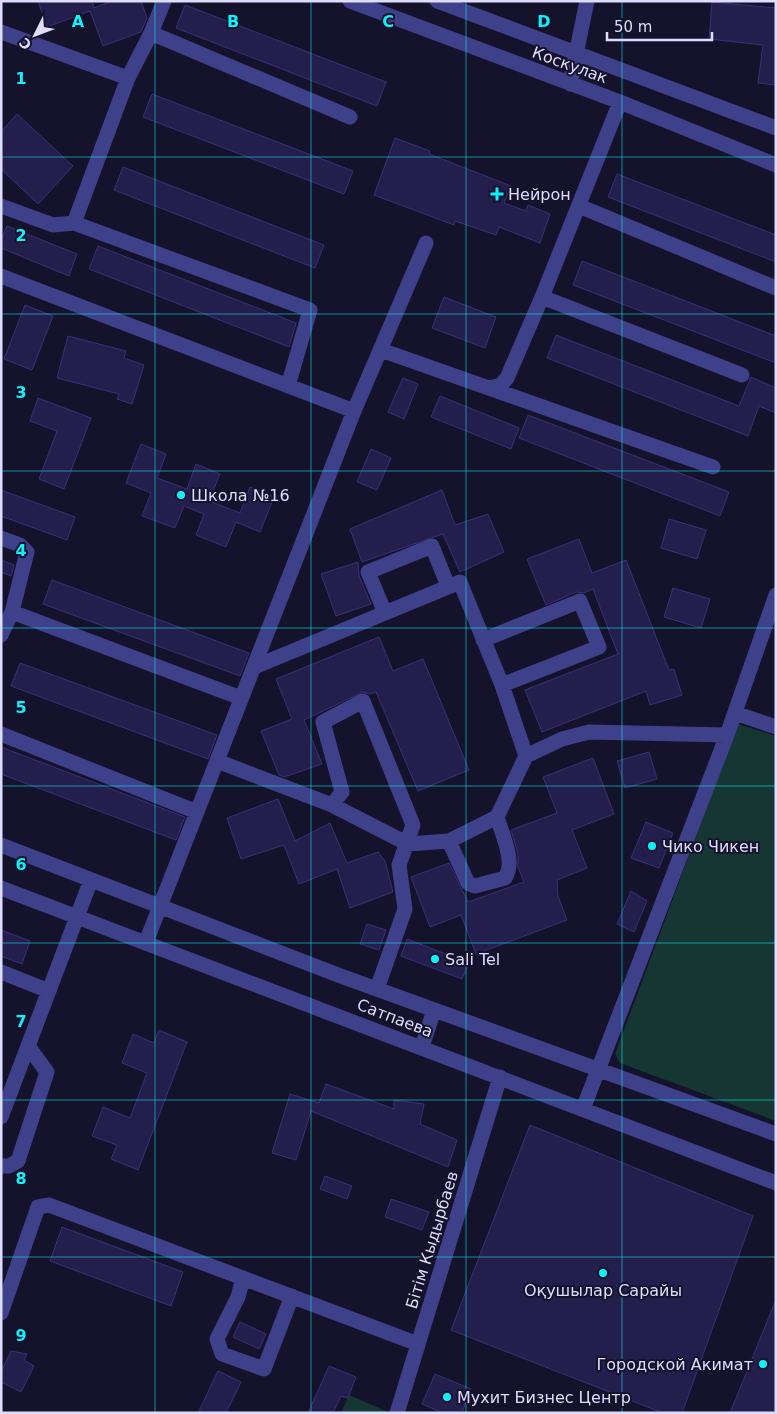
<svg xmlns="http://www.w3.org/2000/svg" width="777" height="1414" viewBox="0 0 777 1414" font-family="'DejaVu Sans',sans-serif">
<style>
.green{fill:#153633}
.building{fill:#241e4d;stroke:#3a3079}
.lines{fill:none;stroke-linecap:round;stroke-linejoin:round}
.minor{stroke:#3e408a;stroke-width:15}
.grid{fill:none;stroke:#0bf4fc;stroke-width:1;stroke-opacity:0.55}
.poi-dot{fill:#0bf4fc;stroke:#15122c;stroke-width:2}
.labels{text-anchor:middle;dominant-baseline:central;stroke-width:4;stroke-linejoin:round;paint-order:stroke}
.street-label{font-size:16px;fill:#dfddff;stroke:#15122c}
.poi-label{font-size:16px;fill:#dfddff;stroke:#15122c;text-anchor:start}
.grid-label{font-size:16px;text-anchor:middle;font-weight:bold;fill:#0bf4fc;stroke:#15122c;stroke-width:4;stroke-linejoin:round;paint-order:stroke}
</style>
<rect width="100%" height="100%" fill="#15122c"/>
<path class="green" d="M738 724 776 736V1121L620 1063 615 1054Z
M349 1395 386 1411 385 1413H341Z"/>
<path class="building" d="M38 1H92L94 8 112 1H141L147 18 141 32 103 46 90 11 47 27Z
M712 2 776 8V85L758 83 763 45 709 39Z
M185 5 386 82 377 106 176 28Z
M152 94 353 171 344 194 143 117Z
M17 114 73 166 38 204 1 169V132Z
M395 138 430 151 429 154 511 186 504 203 526 211 528 205 550 214 540 243 499 227 496 235 455 221 454 225 374 195Z
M123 167 324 245 315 268 114 190Z
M617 174 776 235V262L608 197Z
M7 226 77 254 69 276 1 248V240Z
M98 246 296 323 289 347 89 269Z
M582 261 776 336V363L573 285Z
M444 297 496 317 485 348 432 328Z
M25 305 53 316 32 370 4 359Z
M556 335 739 406 751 377 776 388V413L759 406 748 436 547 358Z
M68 336 126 351 124 358 144 365 132 404 117 399 119 394 57 378Z
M403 378 418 384 404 419 388 412Z
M440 396 519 428 511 449 431 417Z
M38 398 91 418 64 489 39 479 57 431 30 421Z
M528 415 729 492 720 516 519 438Z
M141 444 166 454 157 478 187 489 196 464 220 474 209 501 240 513 250 487 274 497 260 532 236 522 226 547 196 535 204 514 184 506 175 528 142 516 151 493 126 483Z
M371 449 391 458 377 490 357 482Z
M1 490 75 517 67 540 1 516Z
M442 490 455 525 488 514 504 552 460 572 443 534 362 562 350 529Z
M669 519 706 530 697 559 661 548Z
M579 539 592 573 626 560 669 670 674 669 682 695 650 705 646 691 542 732 525 690 618 654 593 589 584 593 576 592 546 605 527 559Z
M1 560 14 565 11 576 1 572Z
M358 562 359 576 371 604 336 616 321 574Z
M52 580 249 653 240 676 43 604Z
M673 588 710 599 701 628 664 617Z
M379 637 393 671 423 659 469 770 418 791 376 692 369 694 363 692 304 720 322 764 284 777 279 775 261 731 292 719 276 679Z
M20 663 217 735 208 759 11 686Z
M1 747 185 817 176 840 1 774Z
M649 752 657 779 625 788 617 761Z
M593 758 614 814 572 830 587 868 557 880 558 896 567 920 476 954 461 915 430 927 411 877 449 863 468 902 524 882 518 867V854L511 830 557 813 543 777Z
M278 799 295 841 330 823 347 863 378 852 385 861 393 892 350 908 337 869 299 884 284 845 241 859 227 818Z
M646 822 673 833 659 868 631 858Z
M631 891 647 901 634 932 617 924Z
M367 924 386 930 379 950 360 944Z
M1 930 30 941 22 964 1 956Z
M407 939 469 963 462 979 401 956Z
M159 1030 187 1042 138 1170 111 1159 117 1145 92 1136 103 1107 130 1118 147 1073 122 1063 133 1034 154 1043Z
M326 1084 394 1109V1100L424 1104 420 1124 457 1140 448 1167 311 1111 296 1160 272 1153 290 1094 319 1103Z
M530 1125 753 1216 682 1413H663L451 1330Z
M325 1176 352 1186 347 1199 320 1189Z
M391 1199 429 1212 422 1230 385 1217Z
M62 1227 183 1272 171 1306 50 1261Z
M775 1302 776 1413H730Z
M240 1322 266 1334 259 1349 233 1337Z
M11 1351 27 1354 24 1360 34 1366 21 1392 1 1382V1372Z
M329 1366 356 1377 348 1398 341 1396 333 1413H308Z
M218 1371 241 1382 226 1413H198Z
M435 1374 471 1389 462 1413H443L422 1404Z"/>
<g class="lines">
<path class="minor" d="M350 1 620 102 776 165
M437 1 776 128
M1 32 128 78
M151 33 350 117
M570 84 587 1
M1 206 53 225 74 223 310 310 288 386
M579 206 776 288
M74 223 128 78 151 33 164 1
M1 276 354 411
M542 297 742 375
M381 350 713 467
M490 388 501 385 507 378 542 297 620 102
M1 538 20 545 27 552 12 612 1 635
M12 612 241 698
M385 613 368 572 432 546 448 586
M483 640 580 601 599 647 502 685
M254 667 460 582 502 685 526 756
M735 713 776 727
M1 734 197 812
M217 761 332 805 408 844 449 841 497 817 526 756 562 739 589 732 727 735
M332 805 342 792 323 722 363 701 413 825 399 865 405 909 377 989
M449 841 468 883 475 886 505 878C516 862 502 834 497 817
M1 845 338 975 776 1134
M1 888 776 1183
M146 942 354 411 426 243
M1 972 49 991
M422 1047 434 1010
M583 1109 727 735 776 595
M1 1117 91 880
M1 1166H9L18 1161 47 1072 28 1046
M243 1278 238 1297 217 1339 222 1354 264 1369 292 1296
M1 1313 38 1207 49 1205 418 1344
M397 1413 500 1077"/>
</g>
<path class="grid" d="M155 1V1413M311 1V1413M466 1V1413M622 1V1413M1 157H776M1 314H776M1 471H776M1 628H776M1 786H776M1 943H776M1 1100H776M1 1257H776"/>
<g class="poi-dot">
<path d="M494.5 186.5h5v5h5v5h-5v5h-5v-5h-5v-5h5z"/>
<circle cx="181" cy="495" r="5"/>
<circle cx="652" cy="846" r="5"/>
<circle cx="435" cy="959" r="5"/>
<circle cx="603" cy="1273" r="5"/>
<circle cx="763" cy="1364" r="5"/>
<circle cx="447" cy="1397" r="5"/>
</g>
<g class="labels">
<g class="street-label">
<text transform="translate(570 65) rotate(20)">Коскулак</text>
<text transform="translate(395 1018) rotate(21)">Сатпаева</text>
<text transform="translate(432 1240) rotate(-73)">Бiтiм Кыдырбаев</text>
</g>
<g class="poi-label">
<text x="508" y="194">Нейрон</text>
<text x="191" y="495">Школа №16</text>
<text x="662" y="846">Чико Чикен</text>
<text x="445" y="959">Sali Tel</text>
<text x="603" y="1290" text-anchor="middle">Оқушылар Сарайы</text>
<text x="753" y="1364" text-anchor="end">Городской Акимат</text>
<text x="457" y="1397">Мухит Бизнес Центр</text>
</g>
</g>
<g class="grid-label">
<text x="78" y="27">A</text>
<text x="233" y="27">B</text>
<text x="388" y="27">C</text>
<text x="544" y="27">D</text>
<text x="21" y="84">1</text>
<text x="21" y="241">2</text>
<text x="21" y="398">3</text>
<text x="21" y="556">4</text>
<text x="21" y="713">5</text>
<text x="21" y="870">6</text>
<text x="21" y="1027">7</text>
<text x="21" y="1184">8</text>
<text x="21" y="1341">9</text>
</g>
<rect width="777" height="1414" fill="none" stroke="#dfddff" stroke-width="5"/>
<g transform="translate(35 35) rotate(228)" stroke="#15122c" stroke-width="4" paint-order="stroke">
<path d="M0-4L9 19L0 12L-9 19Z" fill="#dfddff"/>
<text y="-8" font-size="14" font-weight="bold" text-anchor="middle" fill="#dfddff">С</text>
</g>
<path d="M607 32v8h105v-8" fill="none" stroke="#dfddff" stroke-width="2.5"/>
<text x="614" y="32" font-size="15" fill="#dfddff" stroke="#15122c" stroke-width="4" paint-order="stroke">50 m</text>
</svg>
